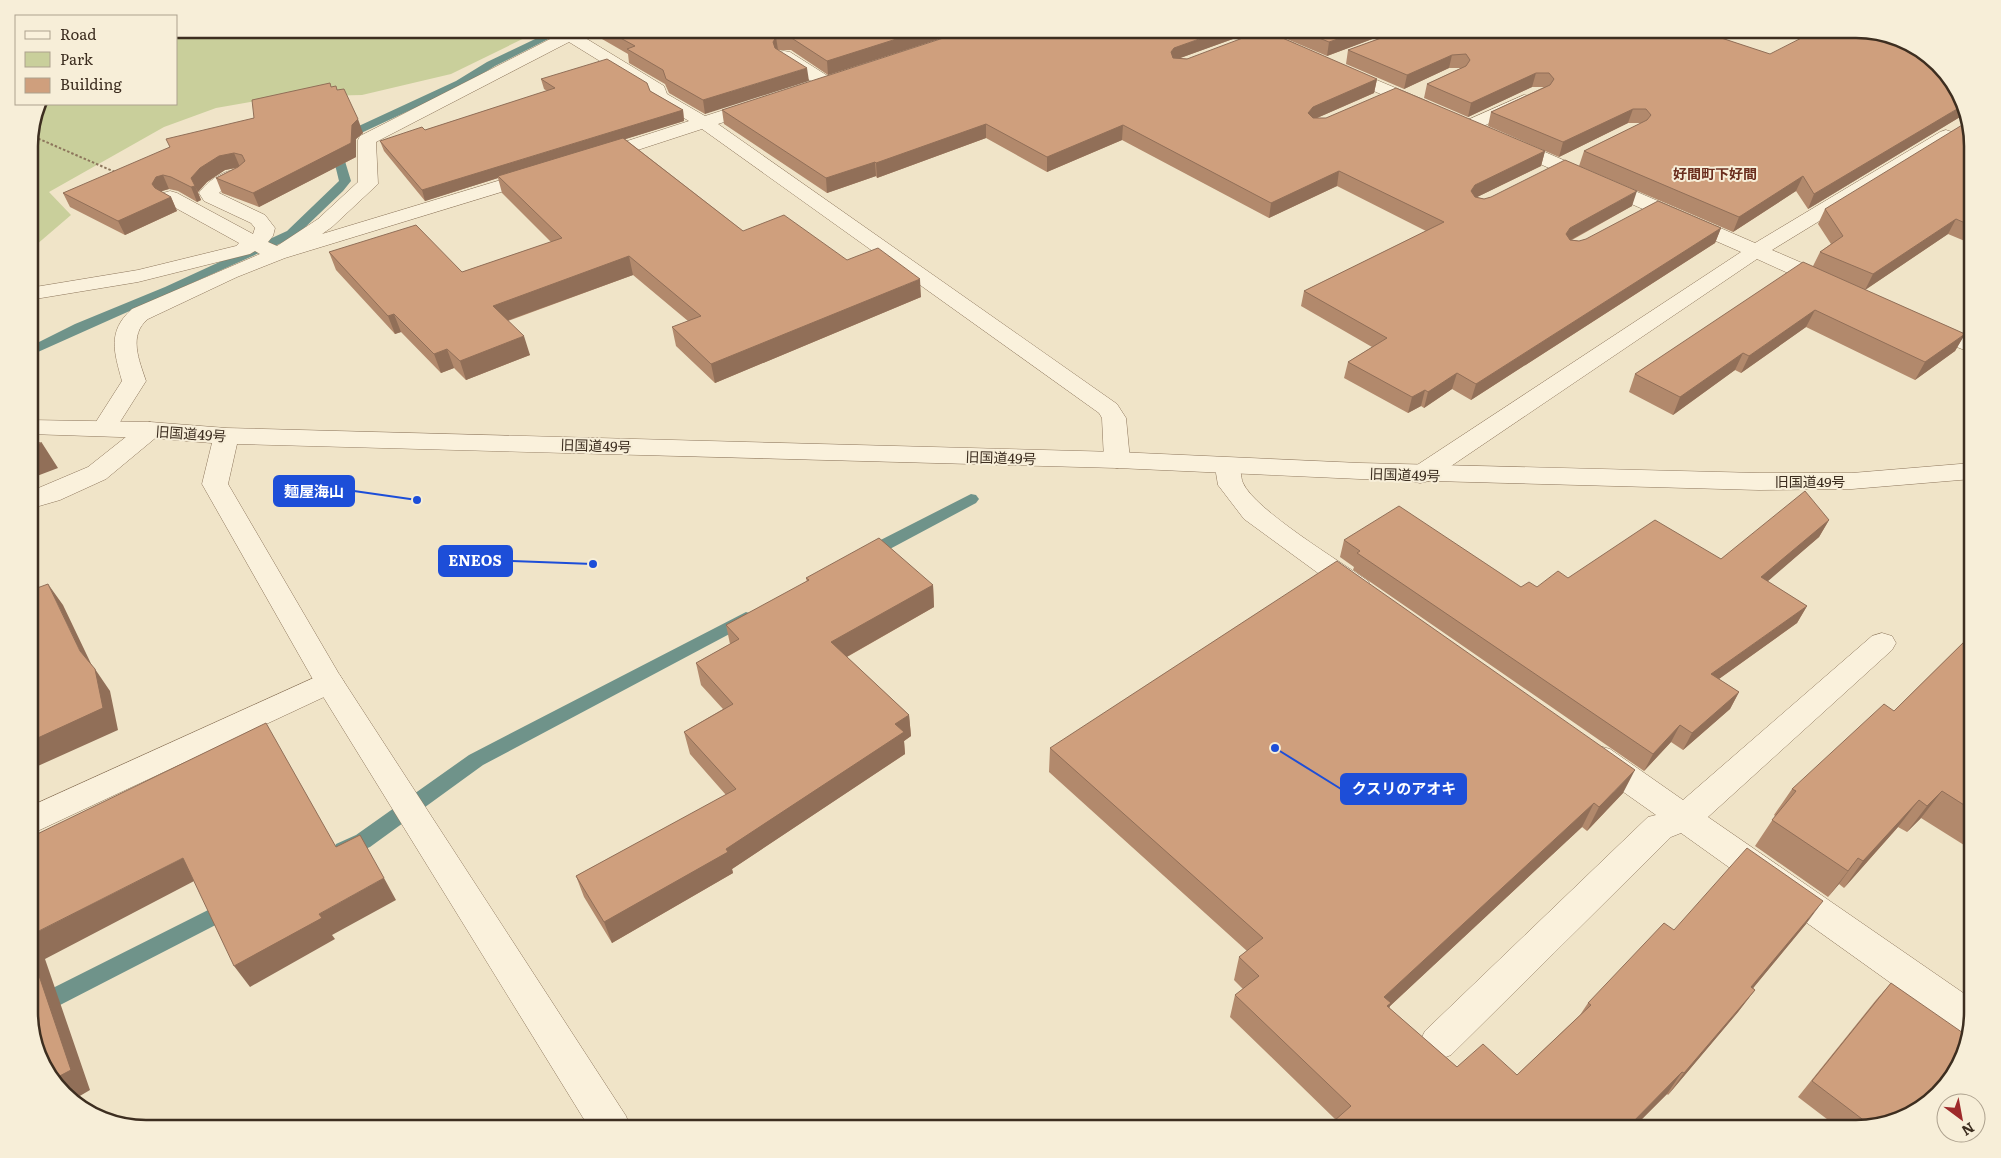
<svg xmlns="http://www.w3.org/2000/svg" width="2001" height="1158" viewBox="0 0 2001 1158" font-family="Literata,'Noto Sans JP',serif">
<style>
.green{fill:#c9cf9b}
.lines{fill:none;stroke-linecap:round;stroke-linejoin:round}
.stream{fill:#6f938a;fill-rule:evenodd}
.minor-casing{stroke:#8d765c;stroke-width:1}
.tertiary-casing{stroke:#8d765c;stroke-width:1}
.path{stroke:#8d765c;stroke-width:2;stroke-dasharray:2.5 2;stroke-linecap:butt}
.minor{fill:#faf1dc;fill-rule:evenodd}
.tertiary{fill:#faf1dc;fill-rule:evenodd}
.wall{fill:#b2896c}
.shaded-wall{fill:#916f58}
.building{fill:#cf9f7d;stroke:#916f58}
.labels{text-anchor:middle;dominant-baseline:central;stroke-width:4;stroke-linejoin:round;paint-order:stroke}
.far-quarter-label{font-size:14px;font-weight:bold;fill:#6b2e1e;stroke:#f7eed8}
.street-label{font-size:14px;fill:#3d2e20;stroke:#f7eed8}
.rim{fill:none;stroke:#3d2e20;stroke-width:2.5}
.leader{fill:none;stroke:#1d4ed8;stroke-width:2}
.callout-dot{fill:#1d4ed8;stroke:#f7eed8;stroke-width:2}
.callout{fill:#1d4ed8;stroke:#1d4ed8;stroke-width:2}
.callout-label{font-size:15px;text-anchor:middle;font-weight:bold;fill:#fff}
</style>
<rect width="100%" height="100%" fill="#f0e4c8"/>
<path class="green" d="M176 29H543L451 74 362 95 278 97 216 108 164 127 49 192 71 215 29 251V138L37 104H176Z"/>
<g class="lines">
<path class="stream" d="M556 29H568L495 66 464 85 344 141 341 148 351 181 343 191 295 237 29 356V347L75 324 165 287 287 231 339 181 331 148 335 137 456 81 487 62Z
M971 494 976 495 979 499 976 503 873 558 867 559 861 558 859 554 861 550Z
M746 612 752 614 754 618 752 622 483 765 370 847 343 858 336 856 333 850 336 844 356 835 469 755Z
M230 899 237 902 240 908 237 914 29 1021V1000Z"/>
<defs>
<path id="minor" d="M552 29H590L582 36 664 86 667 94 705 116 752 101 758 100 764 101 767 105 764 109 718 124 1117 404 1126 418 1130 460 1126 466 1117 468 1108 466 1104 460 1102 418 1099 413 702 129 604 161 597 163 590 161 588 157 590 153 689 121 653 100 650 92 569 42 376 142 378 184 332 227 322 234 537 169 544 171 547 175 544 179 285 258 237 277 148 319C128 335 139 360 146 381L113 433 104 436 95 433 92 428 122 381C114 352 107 331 132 309L260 254 255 251 250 254 138 282 29 300V288L138 270 236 246 239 243 163 201 160 197 163 193 170 191 177 193 253 234 255 228 251 223 204 201 199 193C208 180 229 166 246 170L249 174C242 184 227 184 219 193L265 215 275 228 273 236 268 242 277 246 318 219 358 182V140L360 136 558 35Z
M1238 29H1259L1296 44 1298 48 1296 52H1284L1240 32Z
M784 51 790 52 831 78 834 82 831 86 825 87 819 86 778 60 776 56 778 52Z
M1341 65 1429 102 1432 106 1429 110 1423 111 1417 110 1335 74 1333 70 1335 66Z
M1524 95 1530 96 1533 100 1530 104 1475 130 1469 131 1463 130 1460 126 1463 122Z
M1946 130 1952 132 1955 136 1952 140 1772 250 1837 278 1840 283 1837 288 1829 289 1821 288 1757 259 1429 481 1420 483 1411 481 1407 475 1411 469 1741 252 1501 147 1499 143 1501 139 1508 137 1515 139 1755 243 1940 132Z
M1927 320 1972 338V353L1919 332 1916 327 1919 322Z
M150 422 159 425 162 430 159 435 106 479 60 500 29 509V492L88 467 141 425Z
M1228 459 1237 461C1242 469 1240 476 1243 483 1255 510 1341 562 1368 581L1372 588 1368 595 1358 598 1348 595 1244 519 1218 485 1215 467 1219 461Z
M1882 633 1892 636 1896 643 1892 650 1708 817 1972 999V1012L1966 1034 1958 1031 1681 833 1671 837 1451 1055 1438 1060 1425 1055 1419 1043 1425 1031 1648 817 1656 815 1588 767 1583 758 1588 749 1599 746 1610 749 1683 800 1872 636Z
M329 671 339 674 344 682 339 690 29 835V807Z"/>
<path id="tertiary" d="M29 420 150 422 226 428 1117 452 1360 463 1759 473H1852L1972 463V479L1852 489 1759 490 1360 479 1117 468 237 444 228 484 339 674 626 1116 631 1129H590L319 690 202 484 212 443 150 438 29 434Z"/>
</defs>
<use href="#minor" class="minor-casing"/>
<use href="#tertiary" class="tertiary-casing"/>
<path class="path" d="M30 135 115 172"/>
<use href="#minor" class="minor"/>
<use href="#tertiary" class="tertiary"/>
</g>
<path class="wall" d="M600 29H970L828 75 791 50H779L705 114 669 93 665 84 629 63 628 54 602 39Z
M1263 29H1694L1960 117 1808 209 1796 191 1733 232 1579 166 1584 151 1641 123H1628L1559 157 1488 126 1491 112 1544 87H1532L1468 117 1424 98 1427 84 1461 68H1449L1404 89 1346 64 1348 50 1405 29H1399L1327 56Z
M1244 35 1180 58 1377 79 1374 93 1317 118 1545 151 1541 166 1477 197 1484 199 1632 206 1572 240 1579 241 1721 228 1715 243 1471 400 1452 389 1424 408 1421 406 1408 413 1344 378 1348 362 1372 347 1301 306 1304 291 1426 231 1337 186 1269 218 1122 140 1047 172 986 138 877 178 876 176 827 193 724 124 722 110Z
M541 79 650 91 683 110 684 121 625 139 743 231 847 260 921 297 715 383 676 346 672 327 688 321 633 275 508 321 530 355 466 380 454 368 441 373 401 332 395 334 336 270 329 252 462 272 551 242 502 193 498 178 425 201 384 151 380 141 425 130 547 91 544 89Z
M331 87 363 133 356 139V157L259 207 222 193 216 178 236 168 225 170 207 182 198 192 201 200 197 202 178 191 169 189 162 191V192L171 197 177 211 125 235 70 207 63 193 254 118Z
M1972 138V244L1948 234 1865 290 1965 334 1955 351 1915 380 1806 327 1741 373 1735 370 1673 415 1629 392 1635 374 1813 266 1820 252 1831 244 1818 224 1825 209Z
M1829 520 1819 537 1767 581 1807 606 1797 623 1719 679 1739 692 1730 709 1683 750 1671 742 1644 771 1353 570 1354 567 1340 557 1344 540 1521 587H1537L1568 578 1721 559Z
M806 578 933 585 934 607 847 657 909 715 911 736 904 741 905 754 732 869 733 873 612 943 584 897 576 876 726 795 690 754 684 732 723 709 701 685 696 663 730 644 726 625 807 582Z
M1972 634V850L1921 818 1907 832 1898 827 1844 888 1839 884 1828 897 1755 846 1775 816 1774 815 1792 789 1894 711Z
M1050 748 1623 793 1587 831 1582 827 1390 1006 1389 1008 1457 1067 1517 1075 1580 1015 1588 1003 1674 930 1806 924 1753 988 1755 990 1738 1012 1668 1095 1667 1094 1632 1129H1325L1336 1120 1230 1017 1235 995 1243 989 1234 980 1239 957 1247 951 1049 772Z
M1891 983 1914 1113 1855 1129H1840L1798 1097 1876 1000Z"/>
<path class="shaded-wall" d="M928 29H970L828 75 827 61Z
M1227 29H1245L1244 35 1172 61 1171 52 1174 48Z
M1367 29H1399L1327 56 1329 42Z
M776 37 778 50 774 55 773 42Z
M1452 55 1449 68 1404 89 1407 75Z
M807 68 809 81 705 114 703 100Z
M1536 73 1532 87 1468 117 1471 103Z
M1377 79 1374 93 1310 121 1308 113 1313 107Z
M1962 106 1965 117H1960L1808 209 1814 194Z
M1633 109 1628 123 1559 157 1563 142Z
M683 110 684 121 500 178 498 176V178L425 201 422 190Z
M358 119 363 133 356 139V157L259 207 253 193 352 125Z
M986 124V138L877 178 876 163Z
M1123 125 1122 140 1047 172V157Z
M1545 151 1541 166 1471 200V191L1475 185Z
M234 153 240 167 225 170 207 182 198 192 191 178 200 168 219 156Z
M875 162 876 176 827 193 826 178Z
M1339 171 1337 186 1269 218 1271 203Z
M163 175 169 189 162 191 158 198 152 184 156 177Z
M1803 176 1796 191 1733 232 1739 217Z
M195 186 201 200 197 202 191 187Z
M1637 191 1632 206 1565 243 1566 234 1570 228Z
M171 197 177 211 125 235 118 221Z
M1956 219 1948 234 1865 290 1873 274Z
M1721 228 1715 243 1471 400 1476 384Z
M629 256 633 275 498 324 493 306Z
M920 279 921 297 715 383 711 364Z
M1815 310 1806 327 1741 373 1749 356Z
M394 314 401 332 395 334 388 316Z
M1965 334 1955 351 1915 380 1925 362Z
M524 336 530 355 466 380 460 361Z
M447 349 454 368 441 373 434 354Z
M1743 353 1735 370 1673 415 1680 397Z
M1457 373 1452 389 1424 408 1428 392Z
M1425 390 1421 406 1408 413 1412 397Z
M42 443 58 468 29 479V448Z
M1829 520 1819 537 1752 595 1761 577Z
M48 584 63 605 95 672 80 651Z
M933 585 934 607 834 664 831 642Z
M1807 606 1797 623 1702 691 1711 674Z
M95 669 110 691 118 730 29 770V742Z
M1739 692 1730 709 1683 750 1692 733Z
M909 715 911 736 904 741 905 754 732 869 733 873 612 943 604 922 726 849 895 724Z
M1680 725 1671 742 1644 771 1653 754Z
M1635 770 1623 793 1587 831 1599 807Z
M1942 791 1921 818 1907 832 1927 806Z
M1919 800 1898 827 1844 888 1863 861Z
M1594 803 1582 827 1390 1006 1382 1026 1384 997Z
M183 858 198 879 45 959 90 1090 73 1100 52 1080 29 946V936Z
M1858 858 1839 884 1828 897Z
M384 878 396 900 332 935 335 939 250 987 234 966 319 914Z
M1823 901 1806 924 1735 1010 1751 987Z
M1755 990 1738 1012 1668 1095 1684 1073Z
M1682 1072 1667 1094 1632 1129H1626Z"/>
<path class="building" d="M604 29H928L827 61 790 37H776L773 42 775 48 807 68 703 100 666 79 663 70 627 49 635 46Z
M971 29H1227L1174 48 1171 52 1173 58 1187 59 1264 30 1377 79 1313 107 1308 113 1313 118H1326L1396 88 1545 151 1475 185 1471 191 1475 197 1484 199 1491 197 1565 160 1637 191 1570 228 1566 234 1570 240 1579 241 1586 239 1658 201 1721 228 1476 384 1457 373 1428 392 1425 390 1412 397 1348 362 1387 338 1304 291 1444 222 1339 171 1271 203 1123 125 1047 157 986 124 876 163 875 162 826 178 722 110Z
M1297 29H1367L1329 42Z
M1406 29H1694L1770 54 1819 29H1855L1913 44 1956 87 1962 106 1814 194 1803 176 1739 217 1584 151 1647 120 1651 115 1646 109H1633L1563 142 1491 112 1550 85 1554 79 1549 73H1536L1471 103 1427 84 1466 66 1470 60 1466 54 1452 55 1407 75 1348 50Z
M607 59 647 83 650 91 683 110 422 190 380 141 422 127 425 130 555 88 541 79Z
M330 83 331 87 336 86 337 90 344 89 358 119 352 125 351 143 253 193 216 178 238 167 245 161 242 155 234 153 219 156 200 168 191 178 195 186 191 187 171 177 163 175 156 177 152 184 155 188 171 197 118 221 63 193 170 147 166 139 254 118 252 100Z
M1967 122 1972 138V226L1956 219 1873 274 1820 252 1843 236 1825 209Z
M623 138 743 231 784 215 847 260 878 248 920 279 711 364 672 327 701 316 629 256 493 306 524 336 460 361 447 349 434 354 394 314 388 316 329 252 416 225 462 272 562 238 498 176Z
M1803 262 1965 334 1925 362 1815 310 1749 356 1743 353 1680 397 1635 374Z
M29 442 42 443 29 448Z
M1805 491 1829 520 1761 577 1807 606 1711 674 1739 692 1692 733 1680 725 1653 754 1357 553 1360 551 1344 540 1399 506 1521 587 1529 582 1537 587 1558 571 1568 578 1655 520 1721 559Z
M879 538 933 585 831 642 909 715 895 724 904 732 726 849 728 852 604 922 576 876 736 789 684 732 733 704 696 663 739 639 726 625 809 580 806 578Z
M1337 561 1635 770 1599 807 1594 803 1384 997 1391 1003 1387 1006 1457 1067 1483 1044 1517 1075 1591 1005 1588 1003 1664 923 1674 930 1747 848 1823 901 1751 987 1755 990 1684 1073 1682 1072 1626 1129H1325L1351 1106 1235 995 1259 976 1239 957 1263 938 1050 748Z
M48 584 80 651 95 669 103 708 29 742V591Z
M1972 634V810L1942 791 1927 806 1919 800 1863 861 1858 858 1848 871 1772 820 1796 791 1792 789 1884 704 1894 711Z
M266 723 336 847 360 835 384 878 319 914 322 918 234 966 183 858 29 936V838Z
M29 946 71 1070 52 1080 48 1077 29 1020Z
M1891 983 1966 1035 1957 1070 1914 1113 1870 1125 1812 1081Z"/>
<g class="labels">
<g class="far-quarter-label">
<text x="1715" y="173">好間町下好間</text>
</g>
<g class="street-label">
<text transform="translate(191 433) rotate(4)">旧国道49号</text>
<text transform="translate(596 445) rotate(2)">旧国道49号</text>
<text transform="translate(1001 457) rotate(2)">旧国道49号</text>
<text transform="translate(1405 474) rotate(2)">旧国道49号</text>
<text x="1810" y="481">旧国道49号</text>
</g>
</g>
<path d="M0 0H2001V1158H0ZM146 38H1856A108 108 0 0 1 1964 146V1012A108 108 0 0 1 1856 1120H146A108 108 0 0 1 38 1012V146A108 108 0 0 1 146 38Z" fill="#f7eed8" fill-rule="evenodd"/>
<path class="rim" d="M146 38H1856A108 108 0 0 1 1964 146V1012A108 108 0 0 1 1856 1120H146A108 108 0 0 1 38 1012V146A108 108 0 0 1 146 38Z"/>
<path class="leader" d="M417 500L354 491M593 564L512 561M1275 748L1341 789"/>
<g class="callout-dot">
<circle cx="417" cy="500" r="5"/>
<circle cx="593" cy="564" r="5"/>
<circle cx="1275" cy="748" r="5"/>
</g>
<g class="callout">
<rect x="274" y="476" width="80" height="30" rx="5"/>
<rect x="439" y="546" width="73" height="30" rx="5"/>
<rect x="1341" y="774" width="125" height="30" rx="5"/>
</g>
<g class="callout-label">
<text x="314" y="497">麺屋海山</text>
<text x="475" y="566">ENEOS</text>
<text x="1404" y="794">クスリのアオキ</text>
</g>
<rect x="15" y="15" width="162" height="90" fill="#f7eed8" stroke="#ada18e"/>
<rect x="25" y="31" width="25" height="8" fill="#faf1dc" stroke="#ada18e"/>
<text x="60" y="40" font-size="15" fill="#3d2e20">Road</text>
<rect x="25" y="52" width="25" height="15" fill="#c9cf9b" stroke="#ada18e"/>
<text x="60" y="65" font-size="15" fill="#3d2e20">Park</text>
<rect x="25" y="78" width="25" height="15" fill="#cf9f7d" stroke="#ada18e"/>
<text x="60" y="90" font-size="15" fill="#3d2e20">Building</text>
<g transform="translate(1961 1118) rotate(148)"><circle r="24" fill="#f7eed8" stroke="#ada18e"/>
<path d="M0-4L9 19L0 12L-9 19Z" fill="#9e2a2b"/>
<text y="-8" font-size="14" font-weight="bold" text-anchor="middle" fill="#3d2e20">N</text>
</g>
</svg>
